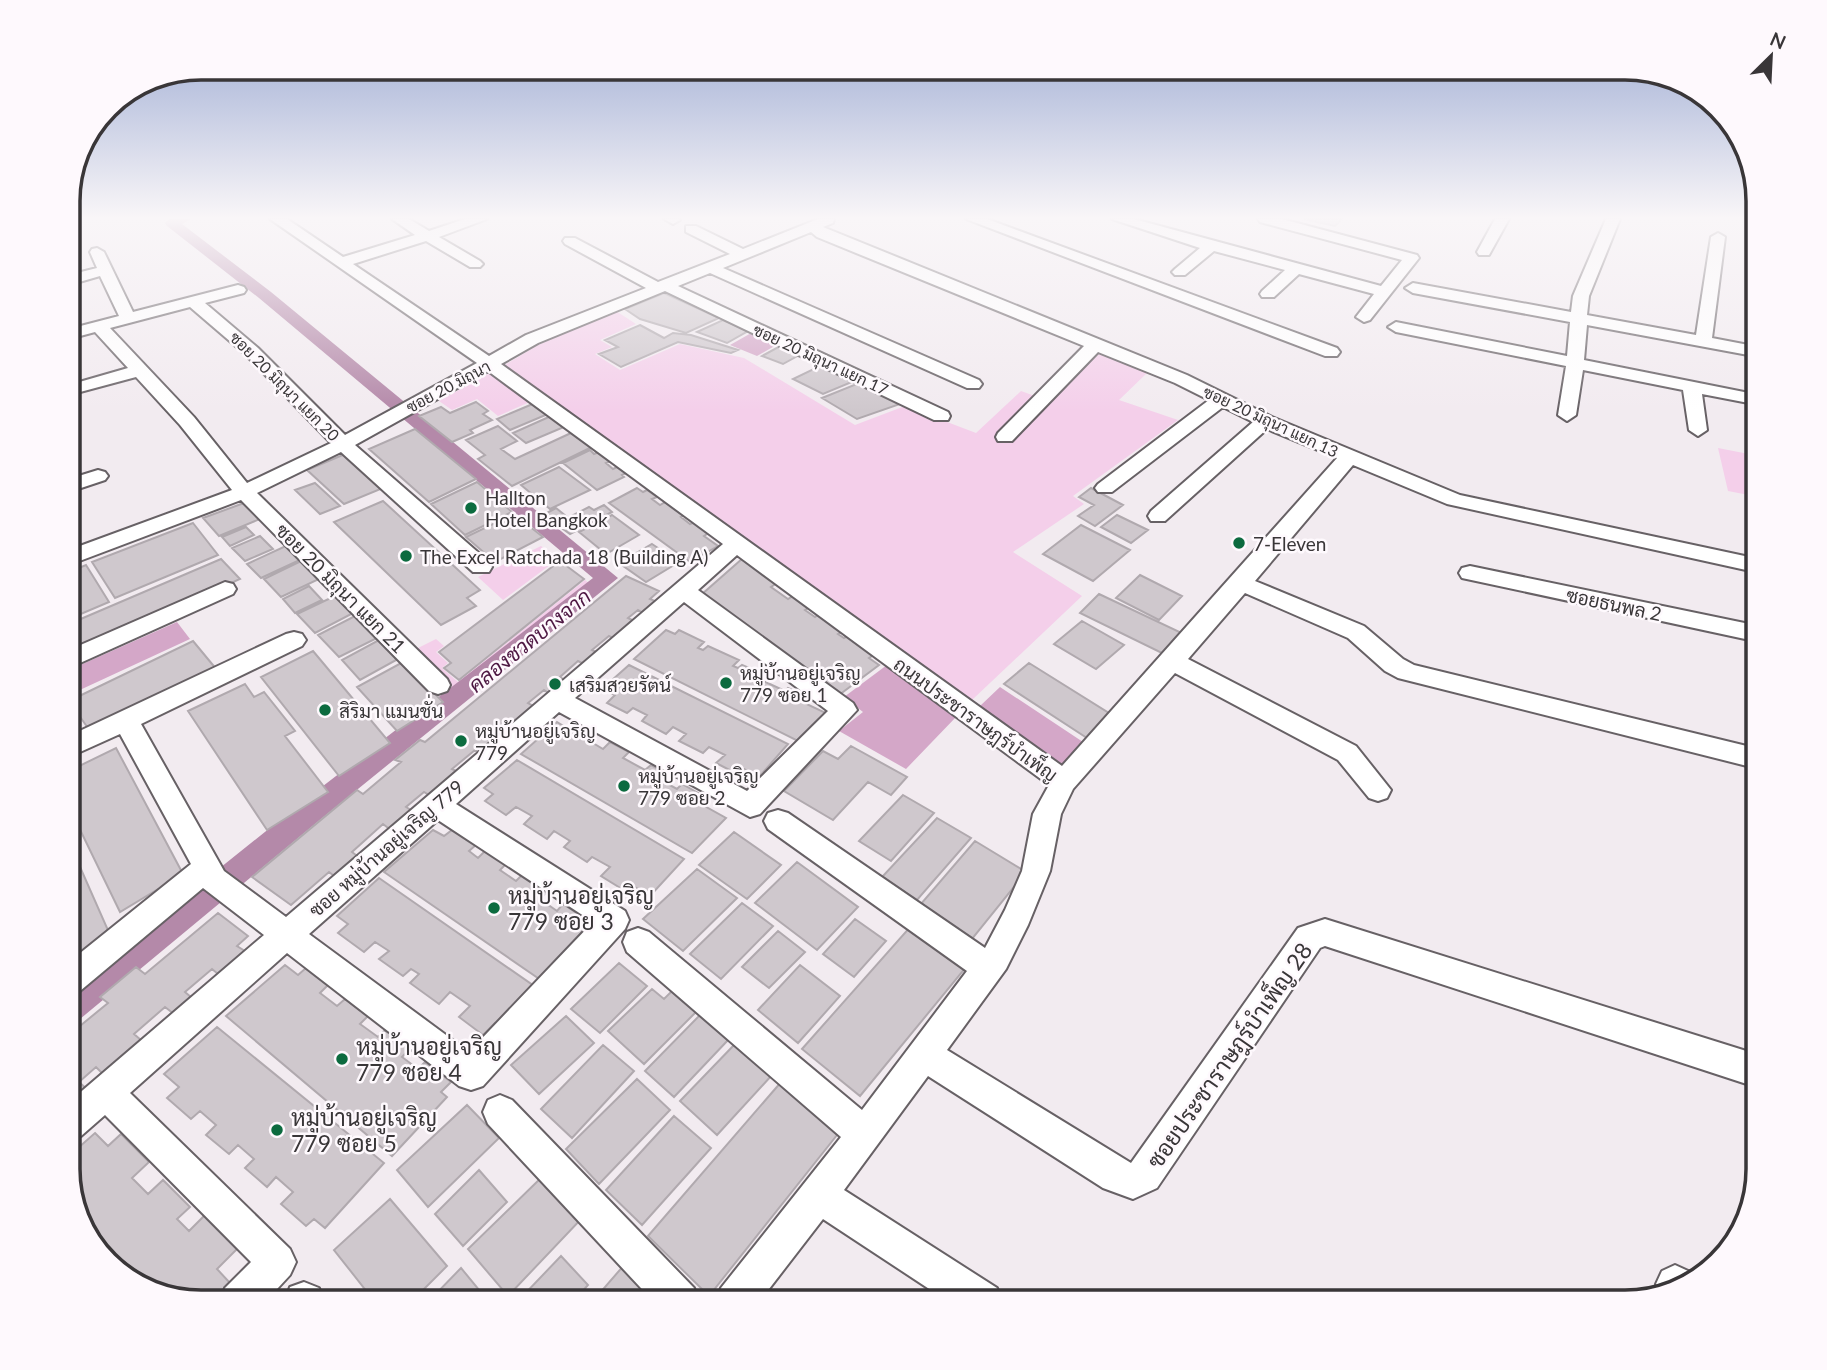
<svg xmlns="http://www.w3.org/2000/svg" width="1827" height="1370" viewBox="0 0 1827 1370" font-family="Lato,Sarabun,sans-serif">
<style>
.green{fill:#f4cfea}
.forest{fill:#d4a7c8}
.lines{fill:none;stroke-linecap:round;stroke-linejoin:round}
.canal{fill:#b489a9;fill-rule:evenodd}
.building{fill:#cfc8cd;stroke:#b0a9ae;stroke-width:2}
.minor-casing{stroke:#676165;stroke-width:4}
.minor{fill:#fff;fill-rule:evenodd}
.poi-dot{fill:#0c6b3f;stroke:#fef9fd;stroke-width:2.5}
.labels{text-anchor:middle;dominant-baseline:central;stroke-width:5;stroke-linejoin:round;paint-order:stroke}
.far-street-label{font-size:16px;fill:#393638;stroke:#fef9fd}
.poi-label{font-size:19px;fill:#393638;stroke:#fef9fd;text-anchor:start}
.street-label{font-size:19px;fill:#393638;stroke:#fef9fd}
.water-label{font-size:21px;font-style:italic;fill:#4d1742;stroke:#fef9fd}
.near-poi-label{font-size:23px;fill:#393638;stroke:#fef9fd;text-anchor:start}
.near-street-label{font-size:23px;fill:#393638;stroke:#fef9fd}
.rim{fill:none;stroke:#393638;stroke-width:3.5}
</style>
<rect width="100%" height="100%" fill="#f2ebf0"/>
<path class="green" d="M616 311 636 324 600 340 612 347 595 354 620 370 680 344 744 358 855 425 905 406 976 433 1021 391 1046 400 1099 354 1148 372 1119 400 1178 420 1073 496 1084 504 1013 552 1082 596 972 700 503 366 538 345Z
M492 372 532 401 498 416 477 399 452 410 439 401Z
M1718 448 1759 456V497L1728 491Z
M541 546 558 559 503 600 478 577Z
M585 580 590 584 455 690 414 650 436 639 444 646 436 652 448 663 442 668 458 682Z"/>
<path class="forest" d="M753 332 778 344 757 356 730 345Z
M177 622 190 639 69 695V670Z
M887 665 957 716 906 769 839 731 863 712 844 697Z
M1000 687 1083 742 1062 766 980 706Z"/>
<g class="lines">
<path class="canal" d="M169 219H191L182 224 271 292 618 578 321 819 80 1019 69 1023V989L301 803 593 578 259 298 167 226 165 223Z"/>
</g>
<path class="building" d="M1304 219H1342L1335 226Z
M664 293 719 318 686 333 640 319 625 309Z
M723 320 748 331 727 343 697 332Z
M640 325 664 338 673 333 691 335 738 350 731 353 678 342 621 367 599 354 618 347 605 340Z
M782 345 801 354 783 364 762 356Z
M824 364 859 379 823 394 793 379Z
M859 383 903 403 857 419 822 398Z
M476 402 488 411 483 414 492 420 470 430 473 433 452 442 419 416 441 407 450 413Z
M535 403 548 414 510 430 497 419Z
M551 416 564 427 526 443 513 433Z
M498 426 517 441 501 449 515 459 571 433 592 447 512 486 478 459 485 455 466 440Z
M415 429 476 479 429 502 369 449Z
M590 450 594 454 599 452 611 461 606 463 613 469 617 467 626 473 622 475 624 477 597 490 563 463Z
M345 454 383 488 344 504 307 470Z
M559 467 590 490 550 509 521 485Z
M477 482 512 512 465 535 431 504Z
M315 483 340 506 320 514 295 490Z
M637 488 643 492 647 490 657 497 652 499 660 505 667 501 685 515 681 517 690 524 695 522 710 532 704 536 718 546 690 562 609 503Z
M1091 488 1123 505 1095 526 1078 516 1094 505 1079 497Z
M383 501 480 590 467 598 476 606 441 625 334 522Z
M244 503 260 519 219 536 203 518Z
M604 505 612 512 570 534 556 524 589 507 594 510Z
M556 508 566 516 555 522 545 514Z
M514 514 543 537 495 562 466 537Z
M612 515 639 535 606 554 579 532Z
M1117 515 1148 530 1131 543 1101 527Z
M193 523 218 555 115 598 92 562Z
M1081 525 1130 550 1093 581 1043 554Z
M246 527 254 535 230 546 222 537Z
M260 536 273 549 245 561 232 548Z
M652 544 679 562 646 582 619 563Z
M288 545 302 559 261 578 247 564Z
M743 558 777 583 771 587 788 599 796 594 813 605 805 610 815 617 822 612 846 629 838 634 844 638 851 634 878 652 869 658 879 665 839 695 701 595Z
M221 559 240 579 69 657V624Z
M301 561 319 579 281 597 264 579Z
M560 561 584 579 459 680 444 668 451 663 439 652Z
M86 565 109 602 69 619V572Z
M1140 575 1182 596 1159 620 1116 598Z
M626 576 659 591 650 599 657 602 643 613 638 610 628 618 636 622 615 639 609 636 592 650 598 653 584 664 578 661 560 677 566 681 550 694 544 690 528 703 535 707 511 728 504 724 494 733 501 736 481 754 475 750 452 769 460 773 432 797 424 792 406 807 414 812 392 831 383 824 352 852 361 859 338 879 329 872 291 905 252 877 357 790 363 794 401 762 395 760 420 740 425 742Z
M309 586 322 600 295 613 283 599Z
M339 594 357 611 315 633 297 614Z
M1099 594 1186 635 1168 656 1080 613Z
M357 615 379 637 339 657 318 635Z
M1082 621 1124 645 1096 669 1054 644Z
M666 630 675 634 679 630 704 642 698 648 703 650 708 646 739 660 733 666 738 668 742 665 763 674 759 679 785 691 788 688 803 695 798 700 828 714 804 744 634 659Z
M379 640 398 659 360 680 342 660Z
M193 641 217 670 90 731 69 701Z
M313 651 390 743 339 776 261 677Z
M403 662 443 702 397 731 357 687Z
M1029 663 1112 715 1087 738 1004 684Z
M629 665 788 744 759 777 744 769 739 775 716 763 725 755 709 747 703 753 679 741 686 734 673 727 666 734 642 721 647 715 633 708 627 713 607 703 615 695 602 689Z
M245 684 254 697 264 692 295 731 285 736 328 792 267 830 188 711Z
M557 722 567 728 574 722 596 734 588 740 603 749 610 742 629 752 623 758 645 770 651 765 671 776 664 782 677 789 682 784 707 798 701 804 726 818 692 853 521 754Z
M851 746 907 777 891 795 868 782 833 820 784 791 823 751 838 759Z
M116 748 183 874 120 912 69 807V771Z
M517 760 684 859 650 896 628 883 622 889 601 876 610 867 592 857 587 862 564 847 570 841 554 831 547 839 524 824 532 816 516 807 506 815 485 801 493 794 484 788Z
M903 795 934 813 891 861 859 841Z
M937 818 971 838 917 900 882 877Z
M433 830 444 836 452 830 476 845 469 851 478 858 485 851 506 864 500 870 516 881 523 874 549 890 540 899 557 911 563 904 590 922 583 929 593 937 548 985 384 872Z
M734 832 781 865 747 899 699 865Z
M975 841 1026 872 972 939 920 905Z
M69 842 111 937 69 962Z
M797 862 858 907 817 950 755 903Z
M697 869 737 898 683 951 643 919Z
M379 878 537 988 501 1027 495 1023 483 1035 459 1017 470 1006 450 992 439 1004 410 983 419 974 411 969 403 976 379 959 389 951 375 942 364 952 338 933 348 924 337 916Z
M742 903 773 926 721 979 690 954Z
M218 913 248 936 237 946 245 951 218 974 212 969 185 992 192 998 174 1014 165 1007 134 1034 142 1041 104 1075 96 1067 79 1082 90 1092 69 1111V1035L108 1003 100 997 136 967 145 974Z
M855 919 886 941 854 977 823 954Z
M911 926 967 966 860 1096 802 1049Z
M778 931 805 952 769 988 742 967Z
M619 963 647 986 600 1033 571 1009Z
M285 965 298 975 306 968 328 985 320 993 337 1006 345 999 368 1016 360 1024 378 1037 385 1030 410 1049 402 1057 418 1069 425 1062 451 1082 441 1092 447 1097 392 1156 226 1016Z
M800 965 840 996 798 1043 758 1010Z
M676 987 700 1008 644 1064 608 1031 652 989 664 999Z
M700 1015 729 1039 674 1097 645 1071Z
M566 1016 594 1043 539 1094 511 1065Z
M217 1027 384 1163 325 1228 314 1219 306 1226 281 1204 293 1192 276 1177 267 1187 245 1168 254 1159 238 1145 229 1154 206 1135 216 1125 200 1111 191 1119 167 1098 179 1087 164 1074Z
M736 1043 772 1075 717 1135 680 1101Z
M603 1045 634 1071 572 1138 541 1109Z
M637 1079 670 1110 599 1184 566 1149Z
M782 1081 841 1130 709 1296 648 1236Z
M467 1105 499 1138 428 1207 397 1170Z
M674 1116 711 1148 642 1225 606 1190Z
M95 1133 108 1146 121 1134 149 1162 132 1178 148 1194 163 1180 190 1207 177 1219 189 1231 205 1215 238 1248 217 1269 230 1283 211 1302H201L120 1274 82 1228 69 1177V1156Z
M479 1170 507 1202 463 1246 435 1214Z
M545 1174 584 1216 508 1296 468 1249Z
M390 1199 447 1266 411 1302H375L334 1250Z
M561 1256 588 1285 573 1302H517Z
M625 1264 660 1302H592Z
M461 1268 489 1302H428Z"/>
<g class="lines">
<defs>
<path id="minor" d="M270 219H287L343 257 415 235 392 219H409L429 231 465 219H487L439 237 480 261 483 264 480 267H470L426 241 353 264 489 356 526 335 646 288 565 244 563 241 565 238H575L658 282 730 254 686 232V226H696L743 249 818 219H834L833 223 823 227 1187 375 1272 417 1460 495 1754 558 1757 563 1754 568 1746 570 1447 504 1353 465 1255 581 1364 626 1403 659 1414 665 1759 749V769L1398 678 1385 671 1348 638 1245 593 1188 659 1356 746 1391 790 1387 798 1378 801 1369 798 1338 760 1175 673 1073 789 1061 814 1050 871 1028 925 1006 969 947 1050 1131 1163 1298 928 1325 919 1759 1055V1088L1325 946 1320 948 1157 1188 1133 1199 1103 1188 928 1076 844 1190 997 1288 1002 1302H949L823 1219 759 1302H716L721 1288 841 1137 627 952 623 942 627 932 638 928 649 932 862 1110 967 971 768 829 764 821 768 813 778 810 788 813 985 948 1005 910 1022 871 1033 814 1049 785 737 555 698 590 853 703 857 710 760 814 750 817 559 712 456 804 625 911 629 920 625 929 483 1086 471 1090 459 1086 287 953 130 1093 290 1249 296 1262 290 1275 265 1302H220L225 1288 251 1262 105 1115 81 1136 69 1141V1102L264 935 203 888 80 991 69 995V962L191 864 120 734 69 757V736L286 634 294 632 302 634 306 640 302 646 141 724 224 871 286 917 723 544 488 371 355 445 489 562 492 567 489 572H473L341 452 257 493 447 679 450 685 447 691 438 694 429 691 241 500 69 565V550L232 490 180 425 136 377 69 395V385L128 368 95 332 69 339V329L119 316 100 276 69 285V275L97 268 90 252 92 249 97 248 104 252 133 312 238 285 244 287 246 290 244 293 205 303 258 348 345 435 477 363ZM811 232 817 237 1084 346 998 433 996 437 998 441H1012L1098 352 1175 383 1209 400 1098 484 1095 488 1098 492H1112L1223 407 1253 422 1151 511 1148 516 1151 521H1165L1267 429 1337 458 1062 766 501 364 538 343 665 291 934 420H948L950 416 948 412 678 286 710 273 967 388H979L982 384 979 380 723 268ZM190 307 246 355 331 443 247 483 194 417 110 328ZM684 602 828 711 747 791 575 698ZM438 820 593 922 469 1052 309 934Z
M664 219H679L680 220 673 224Z
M966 219H987L1337 348 1340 352 1337 356H1325Z
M1112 219H1134L1381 286 1402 260 1260 222 1258 219H1282L1417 255 1419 258 1370 320 1364 322 1356 317 1374 294 1299 274 1274 297H1262L1260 294 1262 291 1285 270 1214 251 1185 275H1175L1172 272 1175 269 1200 248Z
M1495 219H1509L1489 255H1479L1477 252Z
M1606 219H1620L1589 296 1587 315 1696 335 1711 237 1718 233 1725 237 1712 338 1759 347V357L1587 325 1584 360 1759 395V405L1702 394 1707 430 1698 436 1689 430 1683 390 1583 370 1576 415 1567 421 1558 415 1566 366 1396 332 1388 327 1396 322 1567 356 1570 322 1413 293 1405 288 1413 283 1571 312 1573 296Z
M98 470 105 472 108 476 105 480 69 492V479Z
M1470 566 1759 626V642L1462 578 1459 573 1462 568Z
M225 582 233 584 236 589 233 594 69 668V650Z
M500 1095 512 1100 694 1288 699 1302H654L488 1124 483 1112 488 1100Z
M1675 1265 1699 1276 1684 1288 1660 1294 1656 1284 1662 1271Z
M304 1282 319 1288 324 1302H285L290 1287Z"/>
</defs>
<use href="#minor" class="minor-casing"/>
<use href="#minor" class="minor"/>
</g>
<linearGradient id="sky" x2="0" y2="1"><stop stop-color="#93a3cf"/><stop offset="0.53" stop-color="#f9f6f8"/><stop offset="1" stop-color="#f9f6f8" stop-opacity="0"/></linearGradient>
<rect width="1827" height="411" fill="url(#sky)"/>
<g class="poi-dot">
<circle cx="471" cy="508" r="7"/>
<circle cx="1239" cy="543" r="7"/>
<circle cx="406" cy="556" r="7"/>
<circle cx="726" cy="683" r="7"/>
<circle cx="555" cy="684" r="7"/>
<circle cx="325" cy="710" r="7"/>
<circle cx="461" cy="741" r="7"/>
<circle cx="624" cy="786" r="7"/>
<circle cx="494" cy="908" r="7"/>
<circle cx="342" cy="1059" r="7"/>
<circle cx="277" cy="1130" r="7"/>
</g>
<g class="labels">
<g class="far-street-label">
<text transform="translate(821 359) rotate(25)">ซอย 20 มิถุนา แยก 17</text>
<text transform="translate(285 386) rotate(45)">ซอย 20 มิถุนา แยก 20</text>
<text transform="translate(448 386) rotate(-28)">ซอย 20 มิถุนา</text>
<text transform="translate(1271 421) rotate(25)">ซอย 20 มิถุนา แยก 13</text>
</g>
<g class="poi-label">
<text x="485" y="497">Hallton<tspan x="485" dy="22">Hotel Bangkok</tspan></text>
<text x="1253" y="543">7-Eleven</text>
<text x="420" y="556">The Excel Ratchada 18 (Building A)</text>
<text x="740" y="672">หมู่บ้านอยู่เจริญ<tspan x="740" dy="22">779 ซอย 1</tspan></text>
<text x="569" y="684">เสริมสวยรัตน์</text>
<text x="339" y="710">สิริมา แมนชั่น</text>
<text x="475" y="730">หมู่บ้านอยู่เจริญ<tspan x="475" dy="22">779</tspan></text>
<text x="638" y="775">หมู่บ้านอยู่เจริญ<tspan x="638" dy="22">779 ซอย 2</tspan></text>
</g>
<g class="street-label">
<text transform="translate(341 588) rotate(45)">ซอย 20 มิถุนา แยก 21</text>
<text transform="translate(1614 604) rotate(12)">ซอยธนพล 2</text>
<text transform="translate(976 719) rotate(36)">ถนนประชาราษฎร์บำเพ็ญ</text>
<text transform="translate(386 848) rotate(-41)">ซอย หมู่บ้านอยู่เจริญ 779</text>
</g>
<g class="water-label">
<text transform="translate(529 640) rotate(-39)">คลองชวดบางจาก</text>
</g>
<g class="near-poi-label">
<text x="508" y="895">หมู่บ้านอยู่เจริญ<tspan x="508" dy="26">779 ซอย 3</tspan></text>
<text x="356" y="1046">หมู่บ้านอยู่เจริญ<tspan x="356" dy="26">779 ซอย 4</tspan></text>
<text x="291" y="1117">หมู่บ้านอยู่เจริญ<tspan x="291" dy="26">779 ซอย 5</tspan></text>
</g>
<g class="near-street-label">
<text transform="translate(1229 1055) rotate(-55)">ซอยประชาราษฎร์บำเพ็ญ 28</text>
</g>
</g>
<path d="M0 0H1827V1370H0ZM201 80H1625A121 121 0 0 1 1746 201V1169A121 121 0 0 1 1625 1290H201A121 121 0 0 1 80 1169V201A121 121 0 0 1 201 80Z" fill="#fef9fd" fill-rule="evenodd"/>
<path class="rim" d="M201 80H1625A121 121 0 0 1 1746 201V1169A121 121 0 0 1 1625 1290H201A121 121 0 0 1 80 1169V201A121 121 0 0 1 201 80Z"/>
<g transform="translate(1771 56) rotate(24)" stroke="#fef9fd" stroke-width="5" paint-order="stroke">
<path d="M0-5L12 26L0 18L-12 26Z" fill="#393638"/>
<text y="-10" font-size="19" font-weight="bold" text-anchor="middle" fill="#393638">N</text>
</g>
</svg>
